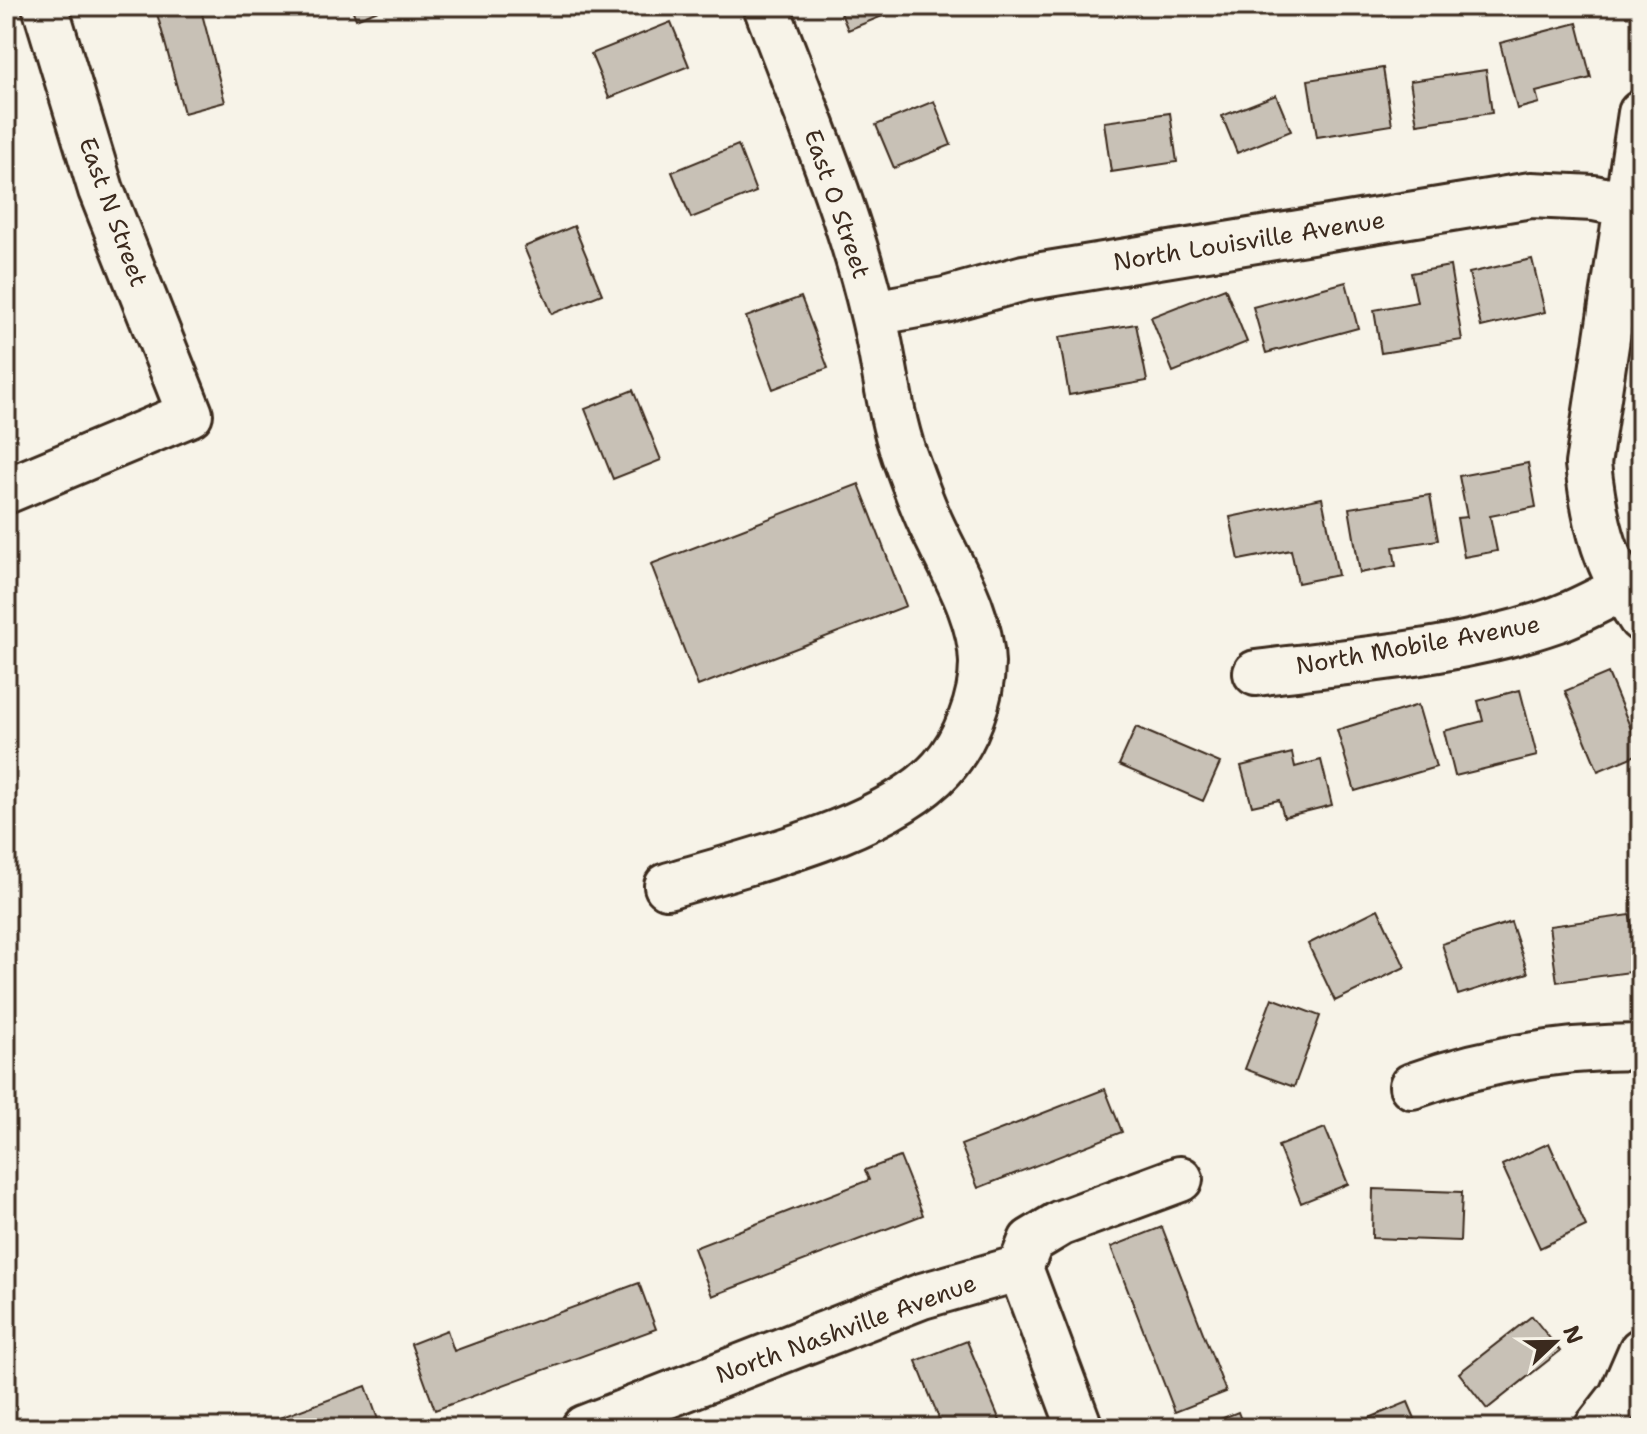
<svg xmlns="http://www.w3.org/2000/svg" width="1647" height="1434" viewBox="0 0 1647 1434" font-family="'Shantell Sans',sans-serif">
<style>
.building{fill:#c8c1b6;stroke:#3b2a1e;stroke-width:2}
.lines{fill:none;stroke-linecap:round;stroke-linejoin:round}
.minor-casing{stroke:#3b2a1e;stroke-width:50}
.minor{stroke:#f7f3e8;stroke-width:44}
.labels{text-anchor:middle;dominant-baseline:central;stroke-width:6;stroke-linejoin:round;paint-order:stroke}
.street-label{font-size:24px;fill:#3b2a1e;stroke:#f7f3e8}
</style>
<rect width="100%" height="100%" fill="#f7f3e8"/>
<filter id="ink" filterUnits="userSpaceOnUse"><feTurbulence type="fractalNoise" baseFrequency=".0125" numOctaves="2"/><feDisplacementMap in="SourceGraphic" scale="16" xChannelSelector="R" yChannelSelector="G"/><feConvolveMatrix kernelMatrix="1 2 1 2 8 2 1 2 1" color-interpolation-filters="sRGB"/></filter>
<g filter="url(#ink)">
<path class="building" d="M155 6H200L225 102 184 113Z
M351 6H388L356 19Z
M838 6H907L848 30Z
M671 22 689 66 609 98 591 54Z
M1577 23 1591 78 1536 92 1539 103 1517 109 1500 43Z
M1383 68 1392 125 1317 137 1308 80Z
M1486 70 1492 113 1417 124 1410 81Z
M1276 95 1291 131 1237 153 1222 116Z
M934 101 951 145 894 168 876 125Z
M1170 113 1177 162 1111 172 1104 122Z
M738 145 756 192 691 218 672 172Z
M574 226 602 294 552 314 524 247Z
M1532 259 1545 312 1481 327 1469 273Z
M1450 266 1462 340 1381 353 1374 310 1417 302 1411 273Z
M1346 282 1358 328 1266 353 1253 307Z
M1225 288 1247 342 1173 372 1151 317Z
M801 297 828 368 773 389 746 317Z
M1136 324 1147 381 1069 395 1059 337Z
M633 390 661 460 613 479 585 409Z
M1528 463 1536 507 1490 516 1497 551 1464 557 1457 518 1467 517 1459 476Z
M859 484 906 606 698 686 651 564Z
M1430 495 1438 540 1393 547 1396 566 1360 573 1349 508Z
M1322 498 1338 575 1298 583 1291 550 1239 560 1230 517Z
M1608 673 1641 753 1598 771 1565 691Z
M1520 690 1537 756 1455 776 1444 731 1483 721 1478 701Z
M1418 705 1436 767 1355 791 1337 730Z
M1136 727 1220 763 1203 801 1119 765Z
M1292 753 1295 767 1321 760 1332 805 1284 817 1279 800 1252 806 1241 766Z
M1378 909 1405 967 1335 1001 1308 944Z
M1630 915 1638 971 1557 982 1549 926Z
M1511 922 1528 973 1458 995 1442 944Z
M1272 998 1320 1016 1294 1087 1245 1069Z
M1105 1089 1122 1132 978 1188 961 1145Z
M1325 1128 1348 1184 1301 1203 1278 1146Z
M1549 1143 1586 1226 1540 1248 1502 1165Z
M900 1157 923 1215 712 1296 694 1248 869 1180 865 1170Z
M1373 1189 1462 1192 1460 1241 1372 1238Z
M1162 1227 1226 1392 1175 1412 1111 1247Z
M639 1283 656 1329 435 1410 411 1344 447 1330 454 1351Z
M1532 1316 1560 1351 1487 1409 1459 1373Z
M967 1341 1003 1428H943L916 1361Z
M366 1386 381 1428H274L271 1421Z
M1408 1402 1419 1428H1345Z
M1238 1412 1244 1428H1198Z"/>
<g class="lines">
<defs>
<path id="minor" d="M1641 113 1588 464C1595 528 1606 565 1641 619
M873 313 945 300 1024 278 1531 195 1594 198 1628 205
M6 491 190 414 101 190 45 6
M1256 673C1354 660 1461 653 1555 620 1578 612 1600 599 1622 589
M667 886C746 862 887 830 942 768 965 742 982 699 982 663 981 613 950 566 930 522 920 500 912 477 904 455 888 408 885 361 873 314 848 209 804 107 766 6
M1412 1086C1484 1060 1564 1047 1641 1047
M1020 1268 1080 1428
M584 1428 922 1296 1020 1268 1031 1241 1061 1223 1180 1179
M1597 1428 1621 1397 1641 1351"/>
</defs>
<use href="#minor" class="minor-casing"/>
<use href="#minor" class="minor"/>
</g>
</g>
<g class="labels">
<g class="street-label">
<text transform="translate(837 204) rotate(71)">East O Street</text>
<text transform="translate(113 212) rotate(70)">East N Street</text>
<text transform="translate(1249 241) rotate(-9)">North Louisville Avenue</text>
<text transform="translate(1418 645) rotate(-10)">North Mobile Avenue</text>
<text transform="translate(846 1329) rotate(-20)">North Nashville Avenue</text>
</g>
</g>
<rect width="1647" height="1434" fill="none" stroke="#f7f3e8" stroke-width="32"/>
<rect x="16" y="16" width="1615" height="1402" fill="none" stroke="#3b2a1e" stroke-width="3" filter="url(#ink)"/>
<g transform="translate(1555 1342) rotate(68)" stroke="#f7f3e8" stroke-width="6" paint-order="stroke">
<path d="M0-6L14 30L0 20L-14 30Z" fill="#3b2a1e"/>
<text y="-12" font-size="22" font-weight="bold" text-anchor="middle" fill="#3b2a1e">N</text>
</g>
</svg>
